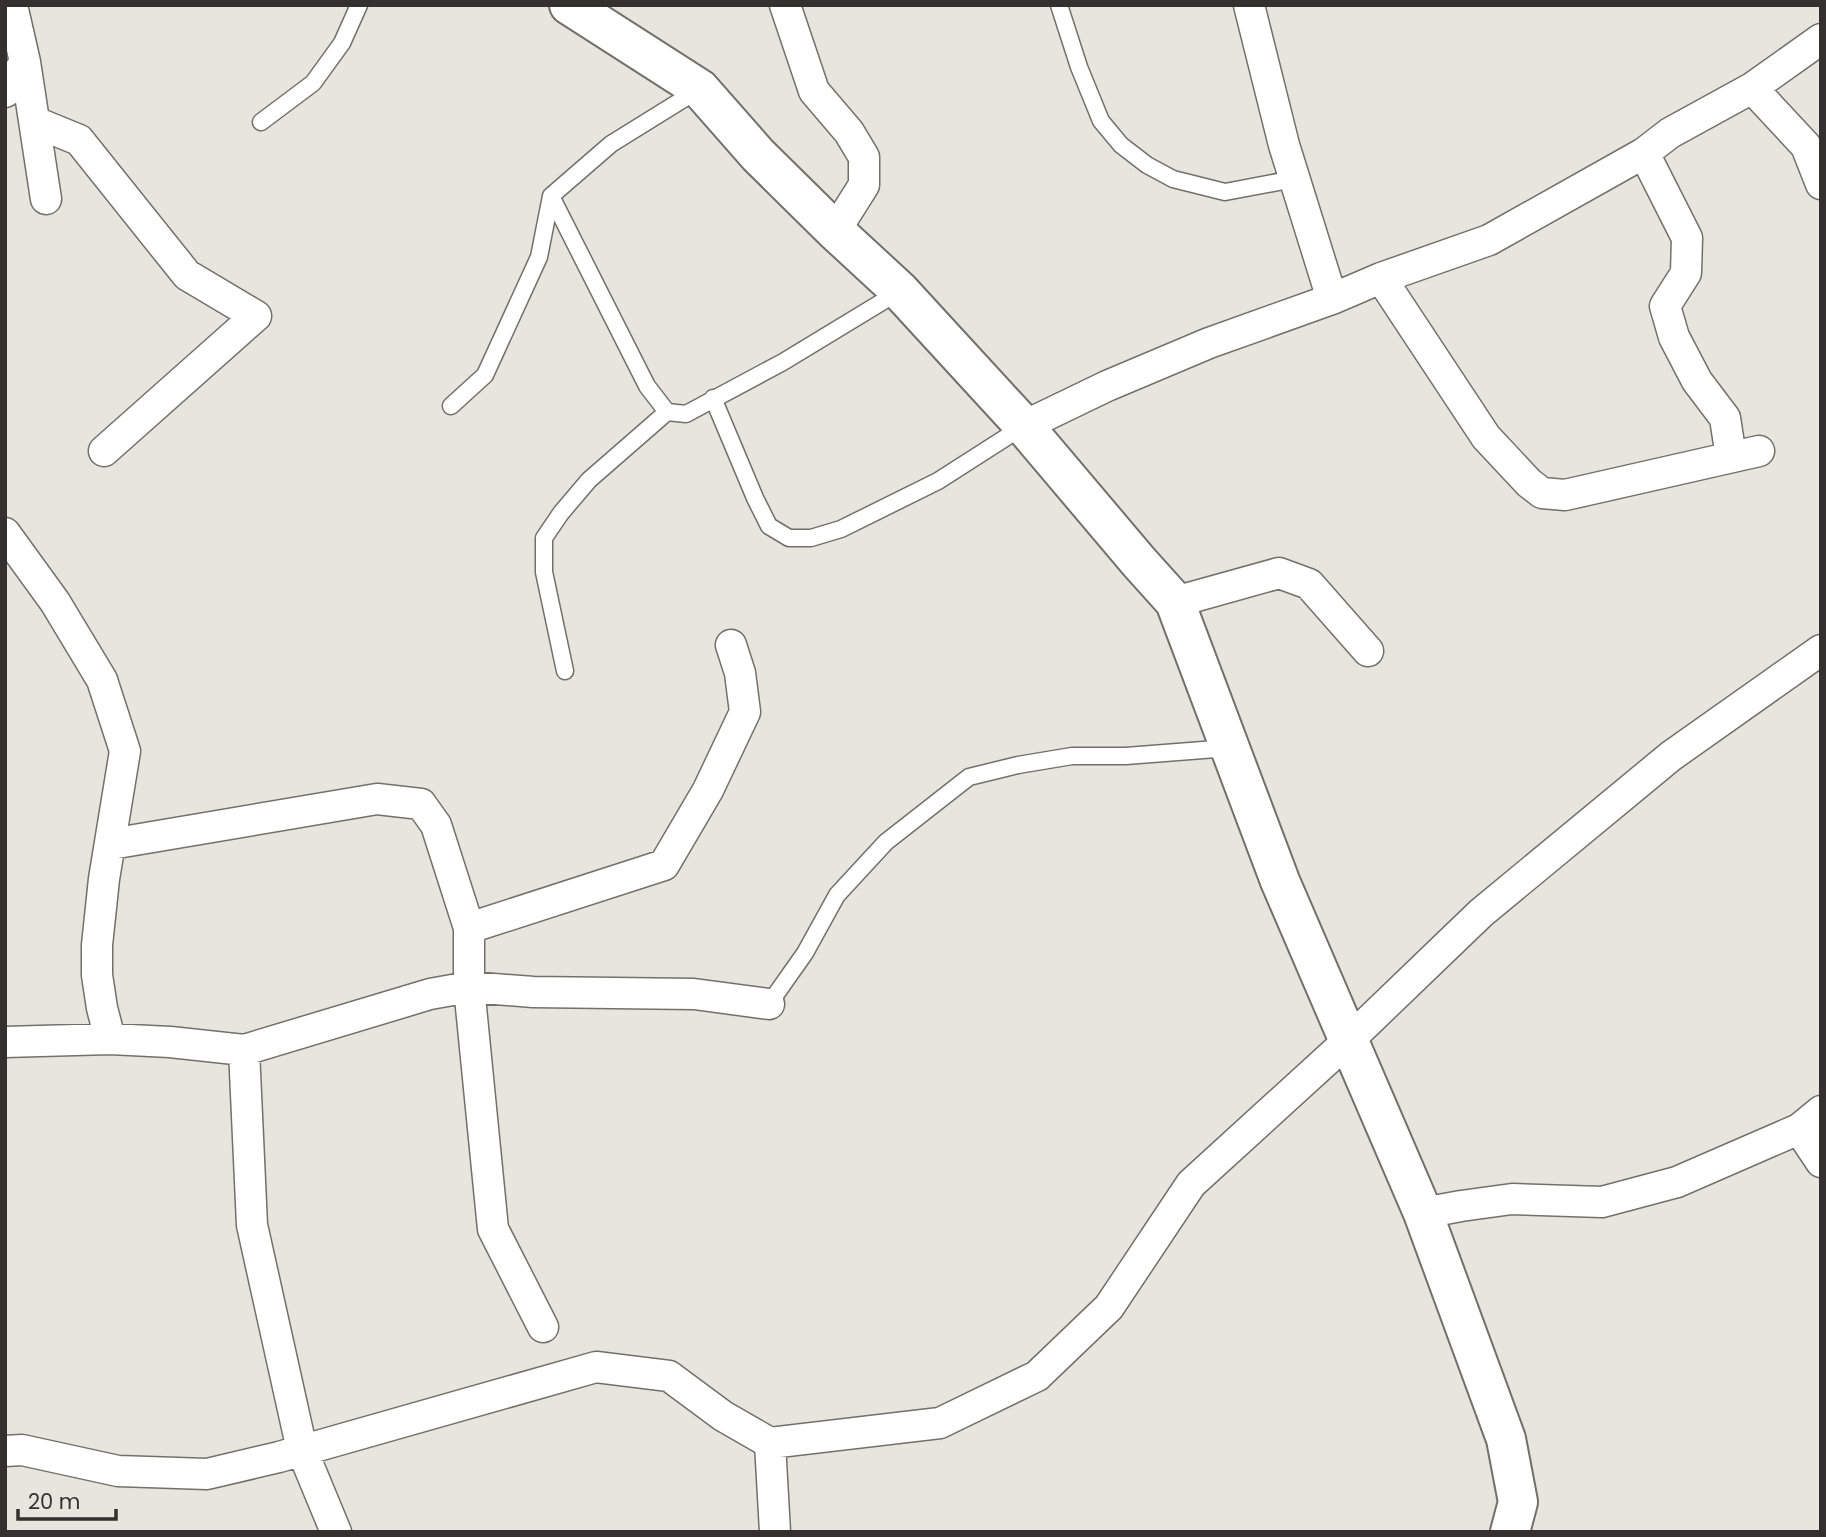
<svg xmlns="http://www.w3.org/2000/svg" width="1826" height="1537" viewBox="0 0 1826 1537" font-family="Poppins,sans-serif">
<style>
.lines{fill:none;stroke-linecap:round;stroke-linejoin:round}
.lane-casing{stroke:#72706a;stroke-width:19}
.street-casing{stroke:#72706a;stroke-width:33}
.secondary-casing{stroke:#72706a;stroke-width:42}
.lane{stroke:#fff;stroke-width:16}
.street{stroke:#fff;stroke-width:30}
.secondary{stroke:#fff;stroke-width:38}
</style>
<rect width="100%" height="100%" fill="#e8e5df"/>
<g class="lines">
<defs>
<path id="lane" d="M1059 5 1079 67 1101 121 1121 145 1147 165 1173 179 1225 192 1294 179
M261 122 313 83 342 43 359 5
M551 196 647 386 667 412 686 414 783 362 900 291
M713 398 755 498 769 526 789 538H811L841 529 938 481 1024 426
M451 406 485 375 539 257 551 196 611 144 698 90
M565 671 544 572V538L561 513 589 480 667 412
M769 1004 805 953 837 895 886 842 969 777 1018 765 1072 756H1126L1229 748"/>
<path id="street" d="M785 5 814 91 849 132 864 157V185L835 231
M1249 5 1284 145 1332 299
M25 62 46 199
M1752 88 1806 146 1821 184
M5 92 25 62 12 5
M35 122 79 140 187 275 256 316 104 451
M1644 153 1687 238 1686 273 1665 306 1674 337 1697 381 1725 418 1731 457
M1381 278 1486 437 1529 483 1542 493 1565 495 1759 451
M1024 426 1107 386 1209 343 1332 299 1381 278 1489 240 1644 153 1670 133 1752 88 1821 39
M5 533 55 602 102 680 125 751 104 879 97 945V975L102 1008 110 1039
M1175 602 1279 573 1309 584 1368 651
M111 844 377 799 421 804 436 825 469 928
M5 1042 110 1039 170 1042 244 1050 430 994 469 987 533 992 694 994 769 1004
M244 1050 252 1225 302 1450 336 1532
M1799 1129 1821 1162
M1423 1213 1461 1206 1512 1199 1602 1202 1677 1182 1799 1129 1821 1111
M543 1327 493 1229 469 987V928L664 865 708 790 745 712 740 673 731 645
M770 1443 775 1532
M5 1451 22 1450 118 1471 207 1474 279 1457 596 1367 669 1376 723 1416 770 1443 940 1423 1037 1376 1109 1307 1191 1184 1350 1039 1481 913 1671 756 1821 650"/>
<path id="secondary" d="M569 5 700 89 758 155 835 231 900 291 1024 426 1139 562 1175 602 1280 881 1423 1213 1506 1439 1518 1502 1510 1532"/>
</defs>
<use href="#lane" class="lane-casing"/>
<use href="#street" class="street-casing"/>
<use href="#secondary" class="secondary-casing"/>
<use href="#lane" class="lane"/>
<use href="#street" class="street"/>
<use href="#secondary" class="secondary"/>
</g>
<rect width="1826" height="1537" fill="none" stroke="#32312f" stroke-width="14"/>
<path d="M18 1509v10h98v-10" fill="none" stroke="#32312f" stroke-width="3.5"/>
<text x="28" y="1509" font-size="21" fill="#32312f" stroke="#e8e5df" stroke-width="5" paint-order="stroke">20 m</text>
</svg>
